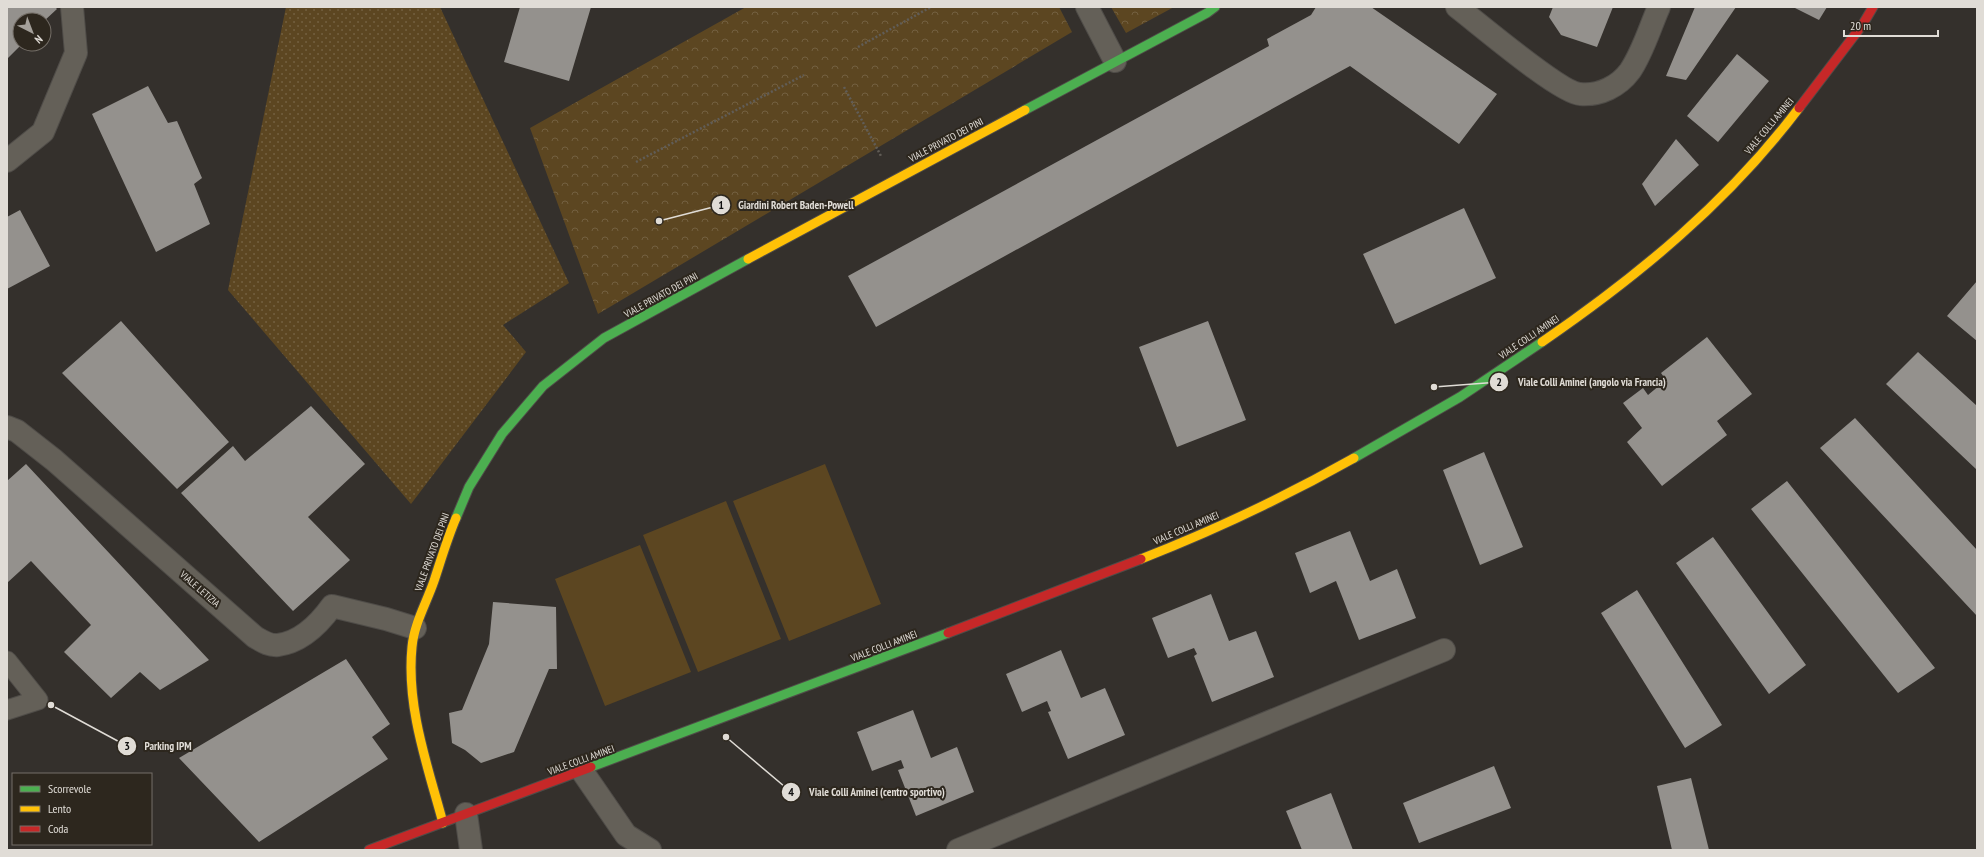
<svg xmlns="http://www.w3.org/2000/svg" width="1984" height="857" viewBox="0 0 1984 857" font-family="'PT Sans Narrow',sans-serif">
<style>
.grass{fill:url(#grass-dots)}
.park{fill:url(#park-crowns)}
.pitch{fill:#5c4621}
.building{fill:#94918d}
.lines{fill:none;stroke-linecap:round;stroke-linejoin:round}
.lane-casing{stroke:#4f4c48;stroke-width:21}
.street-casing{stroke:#4f4c48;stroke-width:24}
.fast-casing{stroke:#4f4c48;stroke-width:11}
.slow-casing{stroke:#4f4c48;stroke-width:11}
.jam-casing{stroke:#4f4c48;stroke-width:11}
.path{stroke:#615d57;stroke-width:2.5;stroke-dasharray:2 2;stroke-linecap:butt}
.lane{stroke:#646058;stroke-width:19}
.street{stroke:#646058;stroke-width:22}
.fast{stroke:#4caf50;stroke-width:9}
.slow{stroke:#ffc107;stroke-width:9}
.jam{stroke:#c62828;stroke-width:9}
.labels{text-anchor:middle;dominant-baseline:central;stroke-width:4;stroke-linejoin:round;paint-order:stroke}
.street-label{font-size:10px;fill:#e0dcd6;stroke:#2d271e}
.leader{fill:none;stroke:#e0dcd6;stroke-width:1.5}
.callout-dot{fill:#e0dcd6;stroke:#2d271e;stroke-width:1.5}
.mark-label{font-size:12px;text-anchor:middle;font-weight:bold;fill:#111}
.callout-label{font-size:11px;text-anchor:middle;font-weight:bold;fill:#e0dcd6;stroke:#2d271e;stroke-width:4;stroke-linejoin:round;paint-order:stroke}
</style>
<defs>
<pattern id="grass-dots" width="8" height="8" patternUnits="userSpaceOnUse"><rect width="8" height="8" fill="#5c4621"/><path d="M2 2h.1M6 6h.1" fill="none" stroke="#736040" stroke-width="1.8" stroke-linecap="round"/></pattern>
<pattern id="park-crowns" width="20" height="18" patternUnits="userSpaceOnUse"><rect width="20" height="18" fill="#5c4621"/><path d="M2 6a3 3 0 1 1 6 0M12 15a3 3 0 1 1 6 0" fill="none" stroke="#736040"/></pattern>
</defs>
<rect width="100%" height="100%" fill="#34302c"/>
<path class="grass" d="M286 7H440L569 283 503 325 526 352 411 504 228 290Z"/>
<path class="park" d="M746 7H1059L1072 32 598 314 530 128Z
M1111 7H1174L1126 33Z"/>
<path class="pitch" d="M825 464 881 604 789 641 733 501Z
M726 501 781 639 698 672 643 535Z
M640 545 691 672 605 706 555 579Z"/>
<path class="building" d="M7 7H55L57 9 44 21V20H20V44H22L7 59Z
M520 7H591L569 81 504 62Z
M1316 7H1371L1497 94 1459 144 1350 66 876 327 848 276 1269 46 1267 39 1311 15Z
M1553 7H1613L1597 47 1561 35 1549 17Z
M1695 7H1736L1686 80 1666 76Z
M1793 7H1827L1819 20Z
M1737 54 1769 81 1718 142 1687 116Z
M148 86 168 123 177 121 202 178 194 184 210 224 156 252 92 114Z
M1676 139 1699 165 1655 206 1642 184Z
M1464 208 1496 278 1395 324 1363 254Z
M20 210 50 266 7 289V217Z
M1977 281V341L1947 316Z
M121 321 229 442 177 489 62 373Z
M1208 321 1246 420 1177 447 1139 347Z
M1707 337 1752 394 1717 421 1727 435 1662 486 1627 442 1642 428 1623 403 1643 388 1648 395 1666 380 1661 373Z
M1918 352 1977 406V470L1886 384Z
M311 406 365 464 308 517 350 560 293 611 181 493 233 446 245 461Z
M1855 418 1977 550V616L1820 448Z
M1484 452 1523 547 1480 565 1443 470Z
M26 464 209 660 160 690 140 672 111 698 64 652 91 625 31 561 7 583V481Z
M1787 481 1935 668 1898 693 1751 509Z
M1350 531 1370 581 1397 569 1416 618 1359 640 1336 581 1310 593 1295 553Z
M1713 537 1806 665 1769 694 1676 563Z
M1637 590 1722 725 1685 748 1601 613Z
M1211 594 1229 641 1256 631 1274 677 1212 702 1194 656 1197 654 1194 648 1168 658 1152 618Z
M493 602 556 607 557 669H549L514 752 481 763 465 750 452 743 449 713 462 710 489 644Z
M1061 650 1081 698 1105 688 1125 735 1068 759 1048 712 1051 711 1047 701 1022 712 1006 674Z
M346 659 390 724 372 737 388 759 259 842 179 758Z
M913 710 931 758 957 747 974 792 916 816 898 770 904 768 901 760 872 771 857 732Z
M1494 766 1511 808 1419 843 1403 803Z
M1691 778 1709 850H1672L1657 786Z
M1331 793 1353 850H1302L1286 811Z"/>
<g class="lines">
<defs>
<path id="lane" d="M7 661 38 700 7 710"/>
<path id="street" d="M1087 7 1115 61
M1457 7C1478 23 1560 93 1580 94 1600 96 1619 86 1630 71 1643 52 1650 27 1659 7
M7 161 43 132 76 53 72 7
M7 427 17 431 54 460 255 637C262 641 269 646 278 645 301 642 319 624 332 606L386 619 415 628
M582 771 626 835 650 850
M466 814 471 850
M958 850 1444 650"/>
<path id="fast" d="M1025 110 1207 13 1215 7
M1354 458 1460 397 1542 342
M456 518 469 487 502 434 543 386 604 338 748 259
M591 767 948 633"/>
<path id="slow" d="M748 259 1025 110
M1542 342C1638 276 1728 202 1799 108
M1141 559C1215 530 1285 497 1354 458
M443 823C428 767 406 707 412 647 414 624 426 604 434 581 441 560 447 539 456 518"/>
<path id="jam" d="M1799 108 1863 24 1873 7
M948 633 1141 559
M369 850 591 767"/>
</defs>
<use href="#lane" class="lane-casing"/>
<use href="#street" class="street-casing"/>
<use href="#fast" class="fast-casing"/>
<use href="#slow" class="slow-casing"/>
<use href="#jam" class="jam-casing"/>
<path class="path" d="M858 47 931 7
M844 87 881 156
M636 162 804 75"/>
<use href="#lane" class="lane"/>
<use href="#street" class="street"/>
<use href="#fast" class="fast"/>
<use href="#slow" class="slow"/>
<use href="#jam" class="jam"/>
</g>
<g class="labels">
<g class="street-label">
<text transform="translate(1769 126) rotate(-50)">VIALE COLLI AMINEI</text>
<text transform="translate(946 140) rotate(-28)">VIALE PRIVATO DEI PINI</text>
<text transform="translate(661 295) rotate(-29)">VIALE PRIVATO DEI PINI</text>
<text transform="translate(1529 337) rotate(-34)">VIALE COLLI AMINEI</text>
<text transform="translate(1186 528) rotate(-23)">VIALE COLLI AMINEI</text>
<text transform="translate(432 552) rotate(-70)">VIALE PRIVATO DEI PINI</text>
<text transform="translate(200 589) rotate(41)">VIALE LETIZIA</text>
<text transform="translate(884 646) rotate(-21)">VIALE COLLI AMINEI</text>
<text transform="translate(581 760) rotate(-20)">VIALE COLLI AMINEI</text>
</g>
</g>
<path class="leader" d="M659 221L721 205M1434 387L1499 382M51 705L127 746M726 737L791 792"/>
<g class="callout-dot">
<circle cx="659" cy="221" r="4"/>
<circle cx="1434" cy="387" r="4"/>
<circle cx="51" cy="705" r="4"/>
<circle cx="726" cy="737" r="4"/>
<circle cx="721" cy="205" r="10"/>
<circle cx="1499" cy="382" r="10"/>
<circle cx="127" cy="746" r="10"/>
<circle cx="791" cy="792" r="10"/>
</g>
<g class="mark-label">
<text x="721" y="209">1</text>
<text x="1499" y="386">2</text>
<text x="127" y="750">3</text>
<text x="791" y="796">4</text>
</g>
<g class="callout-label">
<text x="796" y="209">Giardini Robert Baden-Powell</text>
<text x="1592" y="386">Viale Colli Aminei (angolo via Francia)</text>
<text x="168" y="750">Parking IPM</text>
<text x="877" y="796">Viale Colli Aminei (centro sportivo)</text>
</g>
<rect width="1984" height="857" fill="none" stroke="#e0dcd6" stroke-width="16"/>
<rect x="12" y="773" width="140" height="72" fill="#2d271e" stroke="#756f68"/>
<rect x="20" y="786" width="20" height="6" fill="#4caf50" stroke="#756f68"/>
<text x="48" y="793" font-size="12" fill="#e0dcd6">Scorrevole</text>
<rect x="20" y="806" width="20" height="6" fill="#ffc107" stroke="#756f68"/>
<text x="48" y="813" font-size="12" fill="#e0dcd6">Lento</text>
<rect x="20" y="826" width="20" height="6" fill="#c62828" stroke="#756f68"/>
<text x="48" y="833" font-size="12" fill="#e0dcd6">Coda</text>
<g transform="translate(32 32) rotate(138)"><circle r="19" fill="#2d271e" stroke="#756f68"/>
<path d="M0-3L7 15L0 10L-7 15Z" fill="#a4a09a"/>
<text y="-6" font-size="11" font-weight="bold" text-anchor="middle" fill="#e0dcd6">N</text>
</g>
<path d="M1844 30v6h94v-6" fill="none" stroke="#e0dcd6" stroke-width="2"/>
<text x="1850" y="30" font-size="12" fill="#e0dcd6" stroke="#2d271e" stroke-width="3" paint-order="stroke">20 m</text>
</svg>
